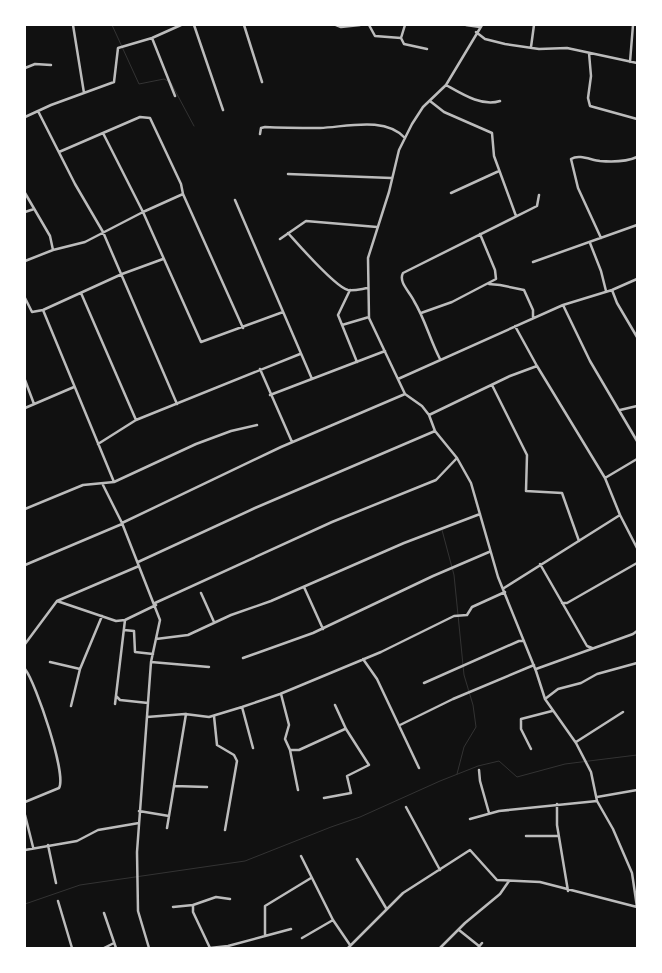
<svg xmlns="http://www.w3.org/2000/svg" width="662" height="973" viewBox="0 0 662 973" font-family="Rubik,sans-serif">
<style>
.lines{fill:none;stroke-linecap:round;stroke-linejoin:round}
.stream{stroke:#333;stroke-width:1}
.minor{stroke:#bcbcbc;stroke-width:2.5}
</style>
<rect width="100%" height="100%" fill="#111"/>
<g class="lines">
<path class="stream" d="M112 25 139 84 164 79 168 81
M171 83 194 126
M442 530 454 575 464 675 473 705 476 727 464 747 457 774
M25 904 80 885 245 861 331 827 360 817 440 781 478 766 499 761 517 777 565 764 637 755"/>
<path class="minor" d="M73 25 84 93
M194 25 223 110
M244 25 262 82
M336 25 341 27 360 25
M369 25 375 36 401 38
M405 25 401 38 404 44 427 49
M466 25 480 27
M482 25 446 85 423 107 412 124 399 150 389 192 368 258 369 318 405 394 422 406 429 415 435 431 457 458 471 483 498 577 536 671 545 699 576 743 591 772 597 801 613 829 632 873 637 907
M476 32 485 39 505 44 539 49 567 48 637 63
M152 38 175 96
M531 47 534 25
M589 53 591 76 588 98 590 106 637 119
M630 62 633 25
M25 68 35 64 51 65
M446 85C462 94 482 107 500 101
M430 101 444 112 492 133 494 156 516 216
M38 111 75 184 103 232 177 404
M25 117 51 105 114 82 118 48 152 38 181 25
M103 133 143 212 201 342 283 312
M260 134 261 128 265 127C283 128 302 128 320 128 346 127 385 116 405 138
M59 152 140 117 150 118 181 184 183 194 243 328
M288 174 391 178
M25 193 50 236 53 250
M451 193 499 171
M235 200 312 379
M25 212 34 209
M288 233C298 244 335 287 348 290 354 291 361 289 368 288
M601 238 578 188 571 159C579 154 591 160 600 161 612 162 626 162 637 157
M280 239 306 221 377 227
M590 243 601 271 606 291
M25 261 53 250 85 242 143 212 183 194
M533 262 637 225
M489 284 500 285 524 290 533 310V318
M350 290 338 315 357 362
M612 290 617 303 637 337
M81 293 136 420
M25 298 32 312 43 310 122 274 163 259
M563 305 590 361 637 441
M43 310 114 482
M421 313 452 302 496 279 495 270 480 234
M342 325 369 317
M440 359C430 340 425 319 414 301 410 292 398 282 403 273L537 206 539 195
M260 369 292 442
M398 379 563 305 612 290 637 279
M25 380 34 404
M492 385 527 455 526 491 562 493 579 541
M270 395 385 351
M25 408 74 387
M620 410 637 406
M429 415 510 376 537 366
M98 444 136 420 300 354
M605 478 637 459
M103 485 122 523 160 620 151 662 137 852 138 911 149 948
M25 509 83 485 114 482 196 444 231 431 257 425
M620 515 637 548
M122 523 281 447 405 394
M138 562 255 508 435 431
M540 564 587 646 592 648
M25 565 122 524
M304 587 323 629
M504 588 620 515 605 478 537 366 515 326
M201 593 214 622
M57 601 116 621 125 620 156 605
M155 603 332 522 436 480 457 458
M562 603H567L637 563
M124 630 134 631 135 652 153 654
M156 639 188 635 231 615 271 601 404 543 480 514
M25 644 57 601 139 566
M243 658 313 633 433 576 489 552
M363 659 377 679 419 768
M50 662 80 669
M151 662 209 667
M25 669C36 683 67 775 59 788L25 802
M536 669 633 634 637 631
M424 683 519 641H524
M281 694 289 725 285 739 290 750 298 790
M116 696 120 700 148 703
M545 699 558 689 581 683 597 674 637 663
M115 704 125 620
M71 706 80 669 102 616
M242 707 253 748
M214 716 217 745 234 755 237 761 225 830
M147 717 185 714 209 717 242 707 280 694 381 652 454 616 467 615 472 607 505 592
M400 725 453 699 534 665
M576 742 623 712
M531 749 521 729V719L552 711
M290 750H299L345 729
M479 770 480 781 489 813
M174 786 207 787
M597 797 637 790
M324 798 351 793 347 776 369 765 346 729 335 705
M557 804V825L568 891
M406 807 440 870
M139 811 169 816
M25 815 33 847
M470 819 499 811 597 801
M167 828 186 714
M526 836H559
M48 845 56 883
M25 850 77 841 98 830 139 823
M301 856 333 920 350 945
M357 859 386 908
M58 901 72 948
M173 907 193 905
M104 913 116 948
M459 930 479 946
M265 936 291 929
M302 938 333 920
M104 948 114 943
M210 948 228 946 265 936V906L311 878
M210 948 193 912V905L216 897 230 899
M348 948 403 893 470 850 497 880 540 882 637 907
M440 948 465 923 500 894 509 881
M478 948 482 943"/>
</g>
<rect width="662" height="973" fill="none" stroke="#ffffff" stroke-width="52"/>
</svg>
